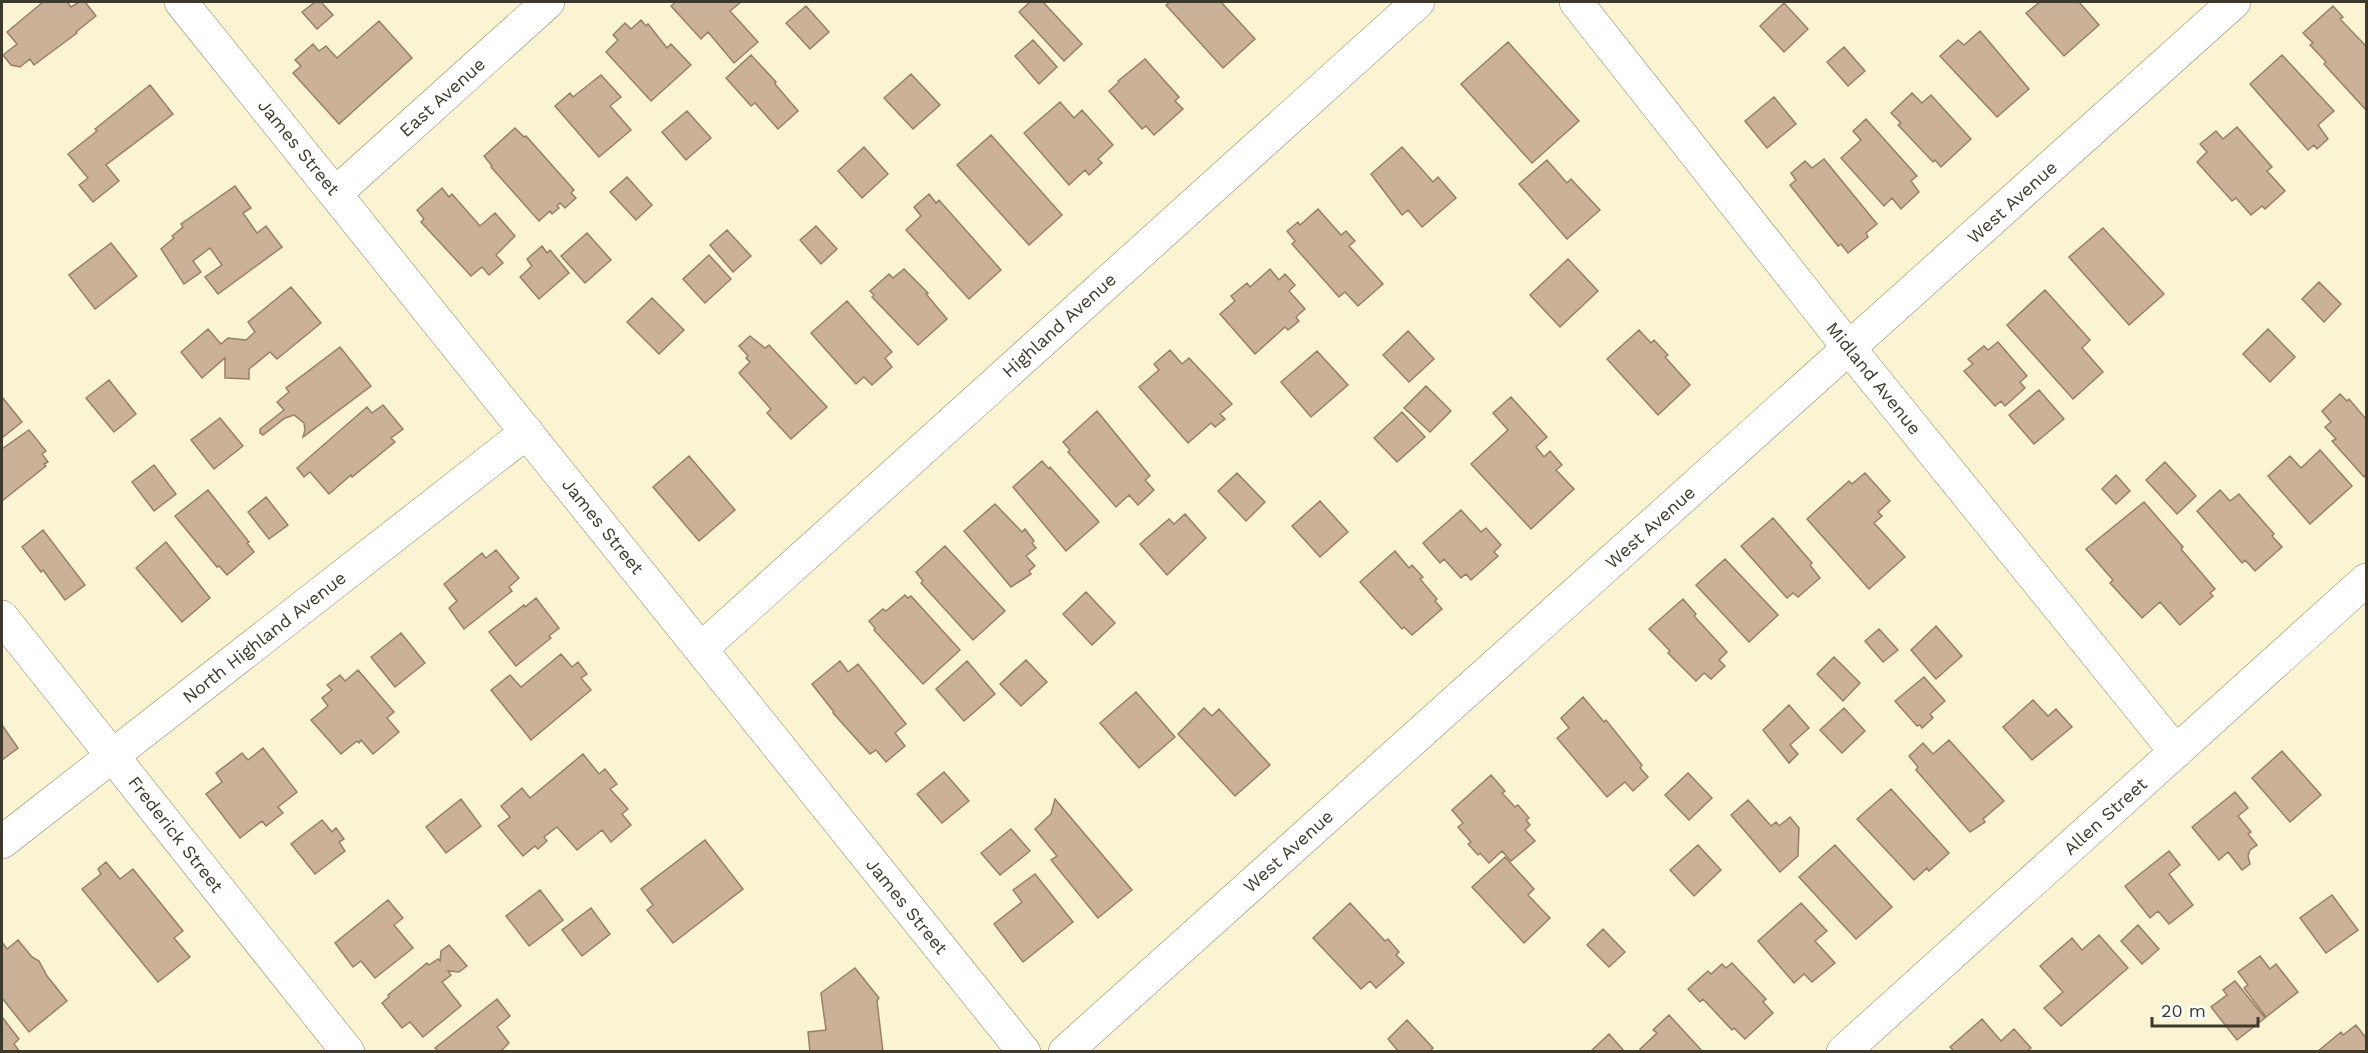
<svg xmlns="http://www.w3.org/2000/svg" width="2368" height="1053" viewBox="0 0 2368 1053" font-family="'Work Sans',sans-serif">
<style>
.building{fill:#cab198;stroke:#988068;stroke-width:1.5}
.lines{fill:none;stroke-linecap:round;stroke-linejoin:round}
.street-casing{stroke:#8a8465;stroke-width:34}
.secondary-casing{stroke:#8a8465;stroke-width:34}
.street{stroke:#fff;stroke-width:33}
.secondary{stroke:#fff;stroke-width:33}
.labels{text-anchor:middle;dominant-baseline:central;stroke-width:4.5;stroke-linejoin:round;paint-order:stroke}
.street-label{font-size:18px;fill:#3d3a2d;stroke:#fff}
</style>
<rect width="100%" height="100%" fill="#fbf4d2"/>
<path class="building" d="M43 2H67L71 7 79 2H85L96 16 76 32 77 33 34 65 30 59 20 67 11 65 3 55 17 44 7 32Z
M315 2H321L333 15 317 29 302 12Z
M676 2H741L730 11 758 42 734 63 708 32 701 39 671 6Z
M1030 2H1043L1082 44 1064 61 1019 12Z
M1170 2H1221L1255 39 1223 68 1166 5Z
M2040 2H2079L2099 25 2064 56 2026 13Z
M1784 3 1808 29 1784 52 1760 26Z
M806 6 829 32 810 49 786 23Z
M2333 6 2343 17 2340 19 2366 46V110L2324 64 2326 62 2310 45 2313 43 2303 33Z
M641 20 646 26 648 24 667 48 671 44 691 65 651 101 606 52 618 40 613 35 625 23 631 29Z
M379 21 412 58 339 124 293 73 301 66 295 60 313 44 319 51 326 46 337 58Z
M1980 31 2029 89 1997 117 1940 56 1958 40 1964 45Z
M1033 40 1057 67 1039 84 1015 56Z
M1508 42 1579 121 1532 163 1461 84Z
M1844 47 1865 71 1848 86 1827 62Z
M751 55 776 82 775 84 798 111 778 129 755 103 751 106 726 78Z
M2282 55 2334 111 2318 125 2328 139 2317 149 2314 145 2308 150 2250 84Z
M1145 59 1179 97 1175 101 1183 109 1154 135 1146 126 1142 129 1109 91 1119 82 1118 81Z
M911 74 940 105 913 129 884 98Z
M601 75 621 97 610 106 631 130 599 157 555 106 570 93 573 97Z
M150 85 173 114 106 165 119 181 93 202 79 185 88 178 68 154 97 131 95 129Z
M1912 93 1922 103 1931 95 1971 139 1941 167 1935 160 1933 162 1898 125 1901 123 1891 113Z
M1774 97 1796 124 1767 148 1745 121Z
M1060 102 1074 118 1082 110 1113 145 1098 159 1102 163 1089 175 1085 170 1069 185 1024 133Z
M687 111 711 138 686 160 662 132Z
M1866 119 1917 176 1911 181 1919 192 1901 209 1892 198 1884 206 1841 158 1861 140 1853 131Z
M2237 127 2272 167 2267 171 2285 191 2265 209 2262 206 2251 215 2236 198 2232 201 2197 162 2207 152 2200 144 2216 131 2223 139Z
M515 128 524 137 526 136 574 190 571 193 576 198 565 208 560 203 557 206 559 208 552 214 550 211 539 221 491 167 492 166 484 156Z
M991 135 1062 215 1029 245 957 165Z
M864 147 888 174 862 198 838 171Z
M1402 147 1433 182 1438 177 1456 198 1422 227 1408 210 1402 215 1371 174Z
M1824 159 1877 224 1866 233 1868 237 1848 253 1841 244 1838 246 1790 185 1796 180 1791 173 1805 161 1812 168Z
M1547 160 1567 183 1571 179 1600 210 1567 239 1519 184Z
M627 177 652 205 636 220 610 192Z
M235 186 251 208 243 213 257 233 266 226 282 247 218 294 205 277 222 265 210 248 193 261 201 272 184 284 161 249 174 238 172 236 183 227 181 224Z
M442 188 449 197 452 194 480 226 495 213 515 236 496 255 503 263 489 275 482 267 471 276 421 222 424 219 417 210Z
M929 194 936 203 939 200 1001 270 969 299 906 230 921 216 914 207Z
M1318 209 1341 235 1346 231 1355 241 1349 246 1383 284 1358 306 1345 292 1339 297 1292 244 1295 241 1287 231 1298 222 1300 225Z
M816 226 837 249 821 264 800 240Z
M2103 228 2164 294 2129 325 2069 257Z
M727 230 751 256 733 272 710 245Z
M587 233 611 260 585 283 561 256Z
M111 243 137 276 95 309 69 275Z
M542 246 547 253 550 250 569 273 539 299 520 277 532 266 527 259Z
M709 255 731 279 705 303 683 279Z
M1568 259 1598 291 1560 327 1530 295Z
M904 269 928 293 926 294 947 319 918 345 872 297 874 295 870 291 889 274 893 278Z
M1270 269 1279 280 1285 274 1295 285 1289 291 1305 309 1296 317 1299 321 1288 330 1285 327 1255 354 1220 314 1235 301 1231 296 1247 283 1250 287Z
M2319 282 2341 304 2324 322 2302 299Z
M291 287 321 323 277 359 270 352 249 369V379L225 378V358L202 378 181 352 208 329 221 344 228 338 246 340 255 332 248 322Z
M2045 290 2090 340 2082 348 2103 372 2073 399 2007 325Z
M652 298 684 330 659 354 627 322Z
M847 301 892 352 885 358 892 367 872 385 864 377 856 384 811 333Z
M2268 329 2295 357 2270 382 2243 354Z
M1639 330 1651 343 1654 340 1668 355 1665 357 1690 385 1658 415 1607 359Z
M1408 331 1434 359 1409 382 1383 355Z
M750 336 765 348 769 345 827 407 791 439 767 413 771 409 739 373 750 362 746 358 748 356 739 346Z
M1998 342 2027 376 2020 382 2025 388 2005 406 2001 401 1995 406 1964 371 1973 364 1968 359 1984 346 1988 350Z
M340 347 371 386 303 437 305 430 304 423 294 415 285 418 263 435 260 433V429L284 410 277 402 289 392 286 388Z
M1170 350 1182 364 1189 358 1232 404 1220 414 1225 419 1215 427 1211 423 1188 443 1139 387 1159 370 1154 364Z
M1317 351 1348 385 1311 417 1281 382Z
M109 380 136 414 114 432 86 398Z
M1426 386 1451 411 1430 432 1404 408Z
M2039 390 2064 419 2034 444 2009 415Z
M2340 394 2347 401 2349 399 2366 419V475L2364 477 2332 441 2336 439 2325 427 2331 422 2322 411Z
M2 397 22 422 2 438Z
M1511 397 1547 437 1536 447 1544 457 1550 451 1562 465 1556 470 1574 489 1531 529 1471 464 1508 430 1493 413Z
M383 405 403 429 391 438 395 442 352 477 351 475 329 494 310 472 304 477 297 468 367 407 372 413Z
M1097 411 1150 476 1145 480 1154 490 1138 505 1129 495 1116 507 1068 452 1070 450 1063 442Z
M1402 412 1425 437 1397 462 1374 438Z
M220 418 243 446 214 469 191 440Z
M29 430 46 451 42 454 48 462 44 464 46 466 2 501V449Z
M2320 450 2352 486 2310 524 2268 476 2290 456 2301 468Z
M689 456 735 510 699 541 653 487Z
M1042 461 1049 469 1050 467 1099 522 1066 551 1013 487Z
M2165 462 2196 496 2177 514 2146 480Z
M154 465 176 494 154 511 132 482Z
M1237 473 1265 502 1246 521 1218 491Z
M1865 473 1890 501 1878 512 1882 516 1874 523 1905 557 1869 589 1807 519 1849 481 1852 484Z
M2116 475 2130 491 2116 504 2102 489Z
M208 490 249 542 247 543 254 552 227 575 219 566 217 567 175 516Z
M2220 490 2230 501 2239 494 2274 534 2272 536 2282 547 2255 571 2245 560 2242 563 2197 511Z
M266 497 288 525 269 539 248 512Z
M1320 501 1348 532 1320 557 1292 526Z
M2144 502 2183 547 2181 549 2215 589 2210 593 2213 596 2180 625 2160 602 2142 618 2110 583 2113 580 2086 549Z
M995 504 1022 532 1025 529 1034 541 1032 543 1036 548 1026 556 1035 566 1029 571 1031 574 1011 587 964 531Z
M1461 510 1481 532 1486 528 1501 545 1494 552 1498 556 1471 580 1466 574 1461 578 1444 559 1440 563 1423 543Z
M1185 514 1206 538 1167 575 1140 544 1169 519 1174 524Z
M1773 518 1812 563 1810 565 1820 578 1798 597 1793 593 1787 598 1741 546Z
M43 530 85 585 65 600 43 570 41 572 22 547Z
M166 542 210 598 182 622 136 568Z
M945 546 1005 611 973 640 921 583 923 581 916 572Z
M496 550 519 578 509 587 512 591 464 629 449 608 457 601 444 584 482 553 486 558Z
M1395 551 1409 568 1412 565 1423 577 1420 579 1437 599 1435 601 1442 609 1412 635 1404 627 1402 629 1360 582Z
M1725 559 1778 615 1749 642 1696 585Z
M1086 592 1115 623 1092 645 1063 614Z
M905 595 908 598 911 596 960 650 923 684 874 630 875 628 869 621 883 609 886 611Z
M536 598 559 628 549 636 551 638 516 666 489 632 524 605 525 607Z
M1683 599 1696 614 1694 616 1727 652 1719 660 1725 666 1711 679 1704 673 1696 681 1668 653 1670 651 1649 629Z
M1936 626 1962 656 1936 679 1911 650Z
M1879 629 1898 650 1883 662 1865 641Z
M401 633 425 663 395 687 371 657Z
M561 654 572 667 578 662 587 674 581 678 591 690 531 740 491 690 510 675 521 687Z
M1834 657 1860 683 1843 701 1817 674Z
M1026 660 1047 682 1021 706 1000 684Z
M840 661 848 672 858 664 906 724 895 733 905 746 886 762 876 750 870 754 833 713 834 712 812 684Z
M967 661 995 694 964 721 936 689Z
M358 670 394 712 387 718 399 732 373 754 361 740 359 743 357 741 341 754 311 720 328 706 322 698 332 690 327 685 340 675 345 681Z
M1924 677 1945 701 1930 714 1933 718 1922 728 1920 725 1917 726 1895 701Z
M1136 692 1175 737 1139 768 1100 723Z
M1583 697 1604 722 1606 720 1642 765 1640 768 1648 777 1633 791 1625 782 1607 797 1557 738 1569 728 1561 718Z
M2033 700 2048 716 2056 709 2072 727 2032 760 2003 727Z
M1789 705 1809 728 1790 745 1798 754 1789 763 1763 730Z
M1204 708 1212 716 1219 709 1270 765 1235 796 1178 734Z
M1844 708 1865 731 1842 753 1820 730Z
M2 725 18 748 2 760Z
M1949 740 2004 801 1983 819 1985 822 1970 832 1916 770 1918 767 1909 756 1923 743 1933 754Z
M263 748 297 792 278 807 283 813 266 826 262 821 240 838 206 794 222 782 216 773 242 753 248 760Z
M2282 751 2321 795 2290 822 2252 778Z
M583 754 599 774 605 769 617 784 610 789 628 809 622 814 631 825 611 842 602 830 577 850 557 827 544 837 547 841 538 849 535 846 523 856 498 826 510 817 501 806 522 788 530 798Z
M944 772 969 801 942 823 917 794Z
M1688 773 1712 798 1689 820 1665 795Z
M1491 775 1505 791 1502 793 1515 807 1518 805 1529 818 1526 820 1530 825 1525 830 1535 841 1511 861 1502 851 1489 863 1480 853 1478 855 1468 844 1471 842 1458 827 1463 823 1452 810Z
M1891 789 1949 853 1929 871 1927 868 1914 880 1857 819Z
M2235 792 2248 808 2238 816 2251 832 2248 834 2257 845 2250 850 2248 856 2250 864 2242 870 2228 852 2219 860 2192 827Z
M461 799 481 826 446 853 426 827Z
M1055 799 1132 890 1098 918 1051 860 1057 856 1035 829 1051 814Z
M1748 800 1771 826 1776 822 1779 826 1790 817 1799 828 1798 856 1780 872 1731 815Z
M322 820 332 832 336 828 344 839 339 842 345 851 315 874 291 844Z
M1011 829 1030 851 1000 875 981 853Z
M705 840 743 889 673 943 647 910 653 905 641 889Z
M1698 845 1721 870 1694 896 1670 870Z
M1835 845 1892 907 1856 939 1799 877Z
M2169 851 2180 865 2169 874 2193 905 2169 924 2158 911 2150 918 2125 886Z
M1505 857 1534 889 1528 895 1550 918 1524 943 1472 887Z
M106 862 120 879 133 869 183 931 174 938 190 957 158 982 82 889 101 874 98 869Z
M1035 874 1073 922 1023 962 994 924 1022 902 1013 890Z
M540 890 563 920 529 946 506 916Z
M2332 895 2358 930 2326 953 2300 918Z
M388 900 403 918 394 925 413 948 375 978 361 961 353 967 335 943Z
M1350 903 1385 941 1388 939 1399 952 1396 955 1404 963 1376 988 1370 981 1361 989 1313 938Z
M1801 903 1827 931 1815 941 1835 963 1812 982 1804 974 1794 983 1758 941Z
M591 908 610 934 582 956 562 930Z
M2138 925 2159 949 2142 964 2121 941Z
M1603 929 1625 952 1609 967 1587 945Z
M2099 935 2128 968 2061 1026 2044 1008 2063 992 2040 966 2072 938 2082 950Z
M18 940 32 957 39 961 47 976 67 1001 29 1032 2 998V942L7 949Z
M449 945 467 966 459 972 448 971 451 975 442 982 461 1006 423 1037 410 1022 402 1028 382 1003 389 997 388 995 427 963 429 965 438 959 440 961 441 951Z
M2260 956 2270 969 2276 964 2298 992 2266 1017 2244 988 2248 985 2238 972Z
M1732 963 1766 999 1763 1002 1773 1013 1745 1039 1734 1028 1732 1030 1703 999 1700 1002 1688 989 1708 971 1711 974 1722 964 1726 968Z
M855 968 879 998 877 1001 883 1052H810L808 1032 826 1030 821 993Z
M2235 981 2265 1018 2237 1040 2211 1007 2227 995 2223 990Z
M497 999 510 1016 497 1027 509 1043 500 1052H436L437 1050 435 1048Z
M1669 1015 1703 1052H1642L1640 1049 1657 1033 1653 1030Z
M2 1017 19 1039 14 1044 20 1052H2Z
M1982 1019 2001 1041 2014 1029 2031 1048 2026 1052H1955L1950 1047Z
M1407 1020 1433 1048 1429 1052H1399L1388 1039Z
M2356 1025 2366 1038V1052H2317L2341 1032 2343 1035Z
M1609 1034 1625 1052H1590Z"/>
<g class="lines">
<defs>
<path id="street" d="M1576 2 1849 348 2176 752
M336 193 548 2
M2 617 348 1052
M701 649 1418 2
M2 842 527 432
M1065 1052 2234 2
M1843 1052 2366 580"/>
<path id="secondary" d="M181 2 1024 1052"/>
</defs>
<use href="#street" class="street-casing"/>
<use href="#secondary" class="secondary-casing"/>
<use href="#street" class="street"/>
<use href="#secondary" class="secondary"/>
</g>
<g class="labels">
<g class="street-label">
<text transform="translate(442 97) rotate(-42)">East Avenue</text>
<text transform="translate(299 147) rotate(51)">James Street</text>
<text transform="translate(2012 202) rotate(-42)">West Avenue</text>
<text transform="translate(1059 325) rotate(-42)">Highland Avenue</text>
<text transform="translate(1874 378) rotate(51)">Midland Avenue</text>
<text transform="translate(603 526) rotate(51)">James Street</text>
<text transform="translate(1650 527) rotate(-42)">West Avenue</text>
<text transform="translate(264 637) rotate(-38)">North Highland Avenue</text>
<text transform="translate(2105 816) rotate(-42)">Allen Street</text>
<text transform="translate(176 834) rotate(52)">Frederick Street</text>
<text transform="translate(1288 851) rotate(-42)">West Avenue</text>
<text transform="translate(907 906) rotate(51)">James Street</text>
</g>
</g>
<rect width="2368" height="1053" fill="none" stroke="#3d3a2d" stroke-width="6"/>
<path d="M2152 1017v9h106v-9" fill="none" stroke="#3d3a2d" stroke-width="3"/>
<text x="2161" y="1017" font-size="18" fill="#3d3a2d" stroke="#ffffff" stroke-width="4.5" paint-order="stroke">20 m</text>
</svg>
